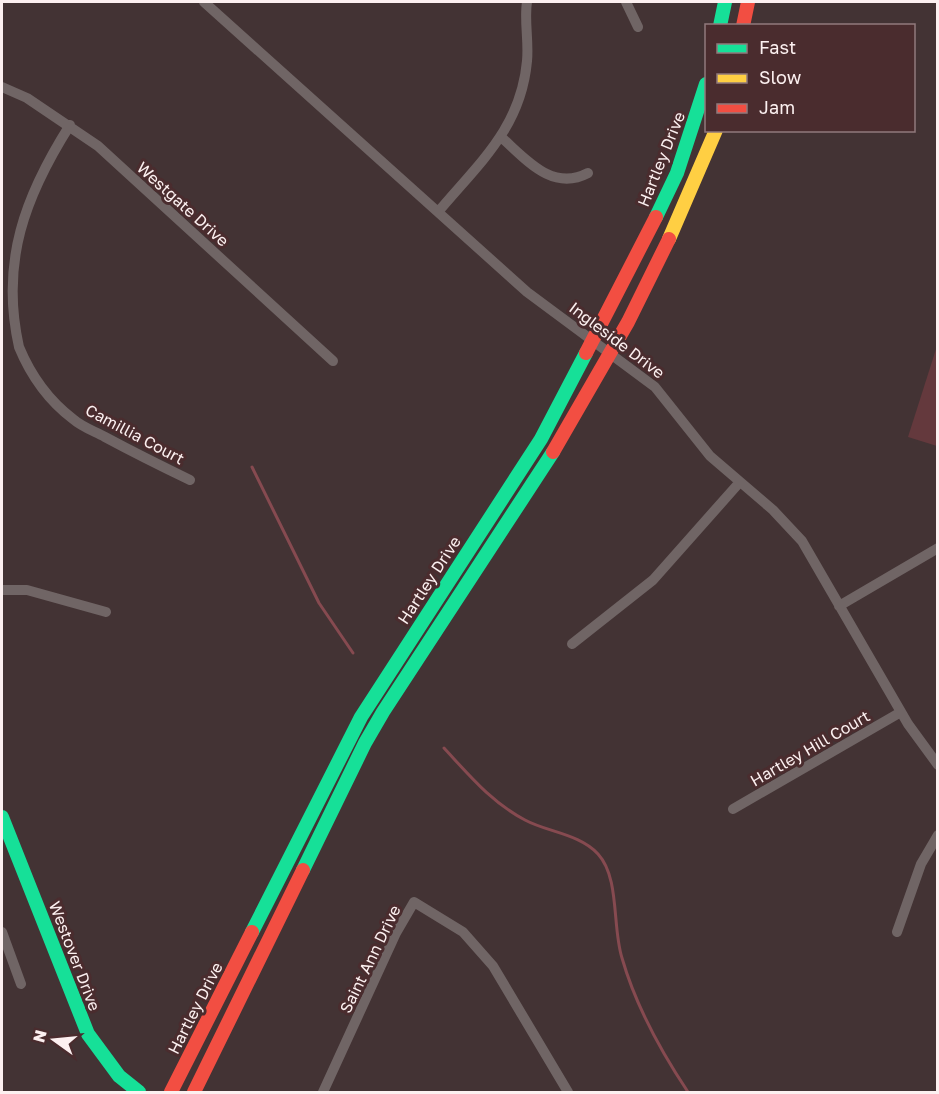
<svg xmlns="http://www.w3.org/2000/svg" width="939" height="1094" viewBox="0 0 939 1094" font-family="'Golos Text',sans-serif">
<style>
.green{fill:#64393d}
.lines{fill:none;stroke-linecap:round;stroke-linejoin:round}
.stream{stroke:#864a50;stroke-width:3}
.street{stroke:#706565;stroke-width:10}
.fast{stroke:#16e098;stroke-width:14}
.slow{stroke:#ffcf43;stroke-width:14}
.jam{stroke:#f24e42;stroke-width:14}
.labels{text-anchor:middle;dominant-baseline:central;stroke-width:6;stroke-linejoin:round;paint-order:stroke}
.street-label{font-size:16px;fill:#fcf0f0;stroke:#4a2c2e}
</style>
<rect width="100%" height="100%" fill="#433334"/>
<path class="green" d="M937 346 938 446H937L908 437Z"/>
<g class="lines">
<path class="stream" d="M252 467 319 603 353 653
M444 748C469 775 491 802 525 820 547 832 580 834 598 854 620 878 612 927 622 958 636 1007 660 1050 688 1092"/>
<path class="street" d="M204 2 527 292 655 387 710 456 773 510 802 541 908 724 938 765
M626 2 638 27
M2 87 27 98 98 146 333 361
M70 125C25 196 0 262 19 347 31 376 48 400 73 419 82 427 94 431 105 437 133 452 161 466 190 480
M501 137C526 159 552 192 588 173
M438 212C479 163 521 128 527 61 529 41 524 20 527 2
M2 590H27L106 612
M839 606 938 548
M572 644 653 580 739 483
M733 809 901 712
M2 932 21 984
M897 932 921 864 938 835
M323 1092 396 933 414 902 463 932 493 966 568 1092"/>
<path class="fast" d="M720 26 725 2
M656 217 677 173 706 84
M2 817 88 1034 119 1076 139 1092
M303 870 365 743 383 712 553 452
M252 932 361 717 541 439 586 353"/>
<path class="slow" d="M669 239 716 130"/>
<path class="jam" d="M743 26 748 2
M586 353 656 217
M553 452 628 322 669 239
M171 1092 252 932
M194 1092 303 870"/>
</g>
<g class="labels">
<g class="street-label">
<text transform="translate(661 159) rotate(-68)">Hartley Drive</text>
<text transform="translate(183 204) rotate(42)">Westgate Drive</text>
<text transform="translate(617 340) rotate(37)">Ingleside Drive</text>
<text transform="translate(135 434) rotate(28)">Camillia Court</text>
<text transform="translate(429 580) rotate(-57)">Hartley Drive</text>
<text transform="translate(810 748) rotate(-30)">Hartley Hill Court</text>
<text transform="translate(75 956) rotate(69)">Westover Drive</text>
<text transform="translate(370 959) rotate(-64)">Saint Ann Drive</text>
<text transform="translate(195 1008) rotate(-63)">Hartley Drive</text>
</g>
</g>
<rect width="939" height="1094" fill="none" stroke="#fcf0f0" stroke-width="6"/>
<rect x="705" y="24" width="210" height="108" fill="#4a2c2e" stroke="#917a7c" stroke-width="1.5"/>
<rect x="717" y="44" width="30" height="9" fill="#16e098" stroke="#917a7c" stroke-width="1.5"/>
<text x="759" y="54" font-size="18" fill="#fcf0f0">Fast</text>
<rect x="717" y="74" width="30" height="9" fill="#ffcf43" stroke="#917a7c" stroke-width="1.5"/>
<text x="759" y="84" font-size="18" fill="#fcf0f0">Slow</text>
<rect x="717" y="104" width="30" height="9" fill="#f24e42" stroke="#917a7c" stroke-width="1.5"/>
<text x="759" y="114" font-size="18" fill="#fcf0f0">Jam</text>
<g transform="translate(54 1040) rotate(285)" stroke="#4a2c2e" stroke-width="4.5" paint-order="stroke">
<path d="M0-4.5L10 22L0 15L-10 22Z" fill="#fcf0f0"/>
<text y="-9" font-size="16" font-weight="bold" text-anchor="middle" fill="#fcf0f0">N</text>
</g>
</svg>
